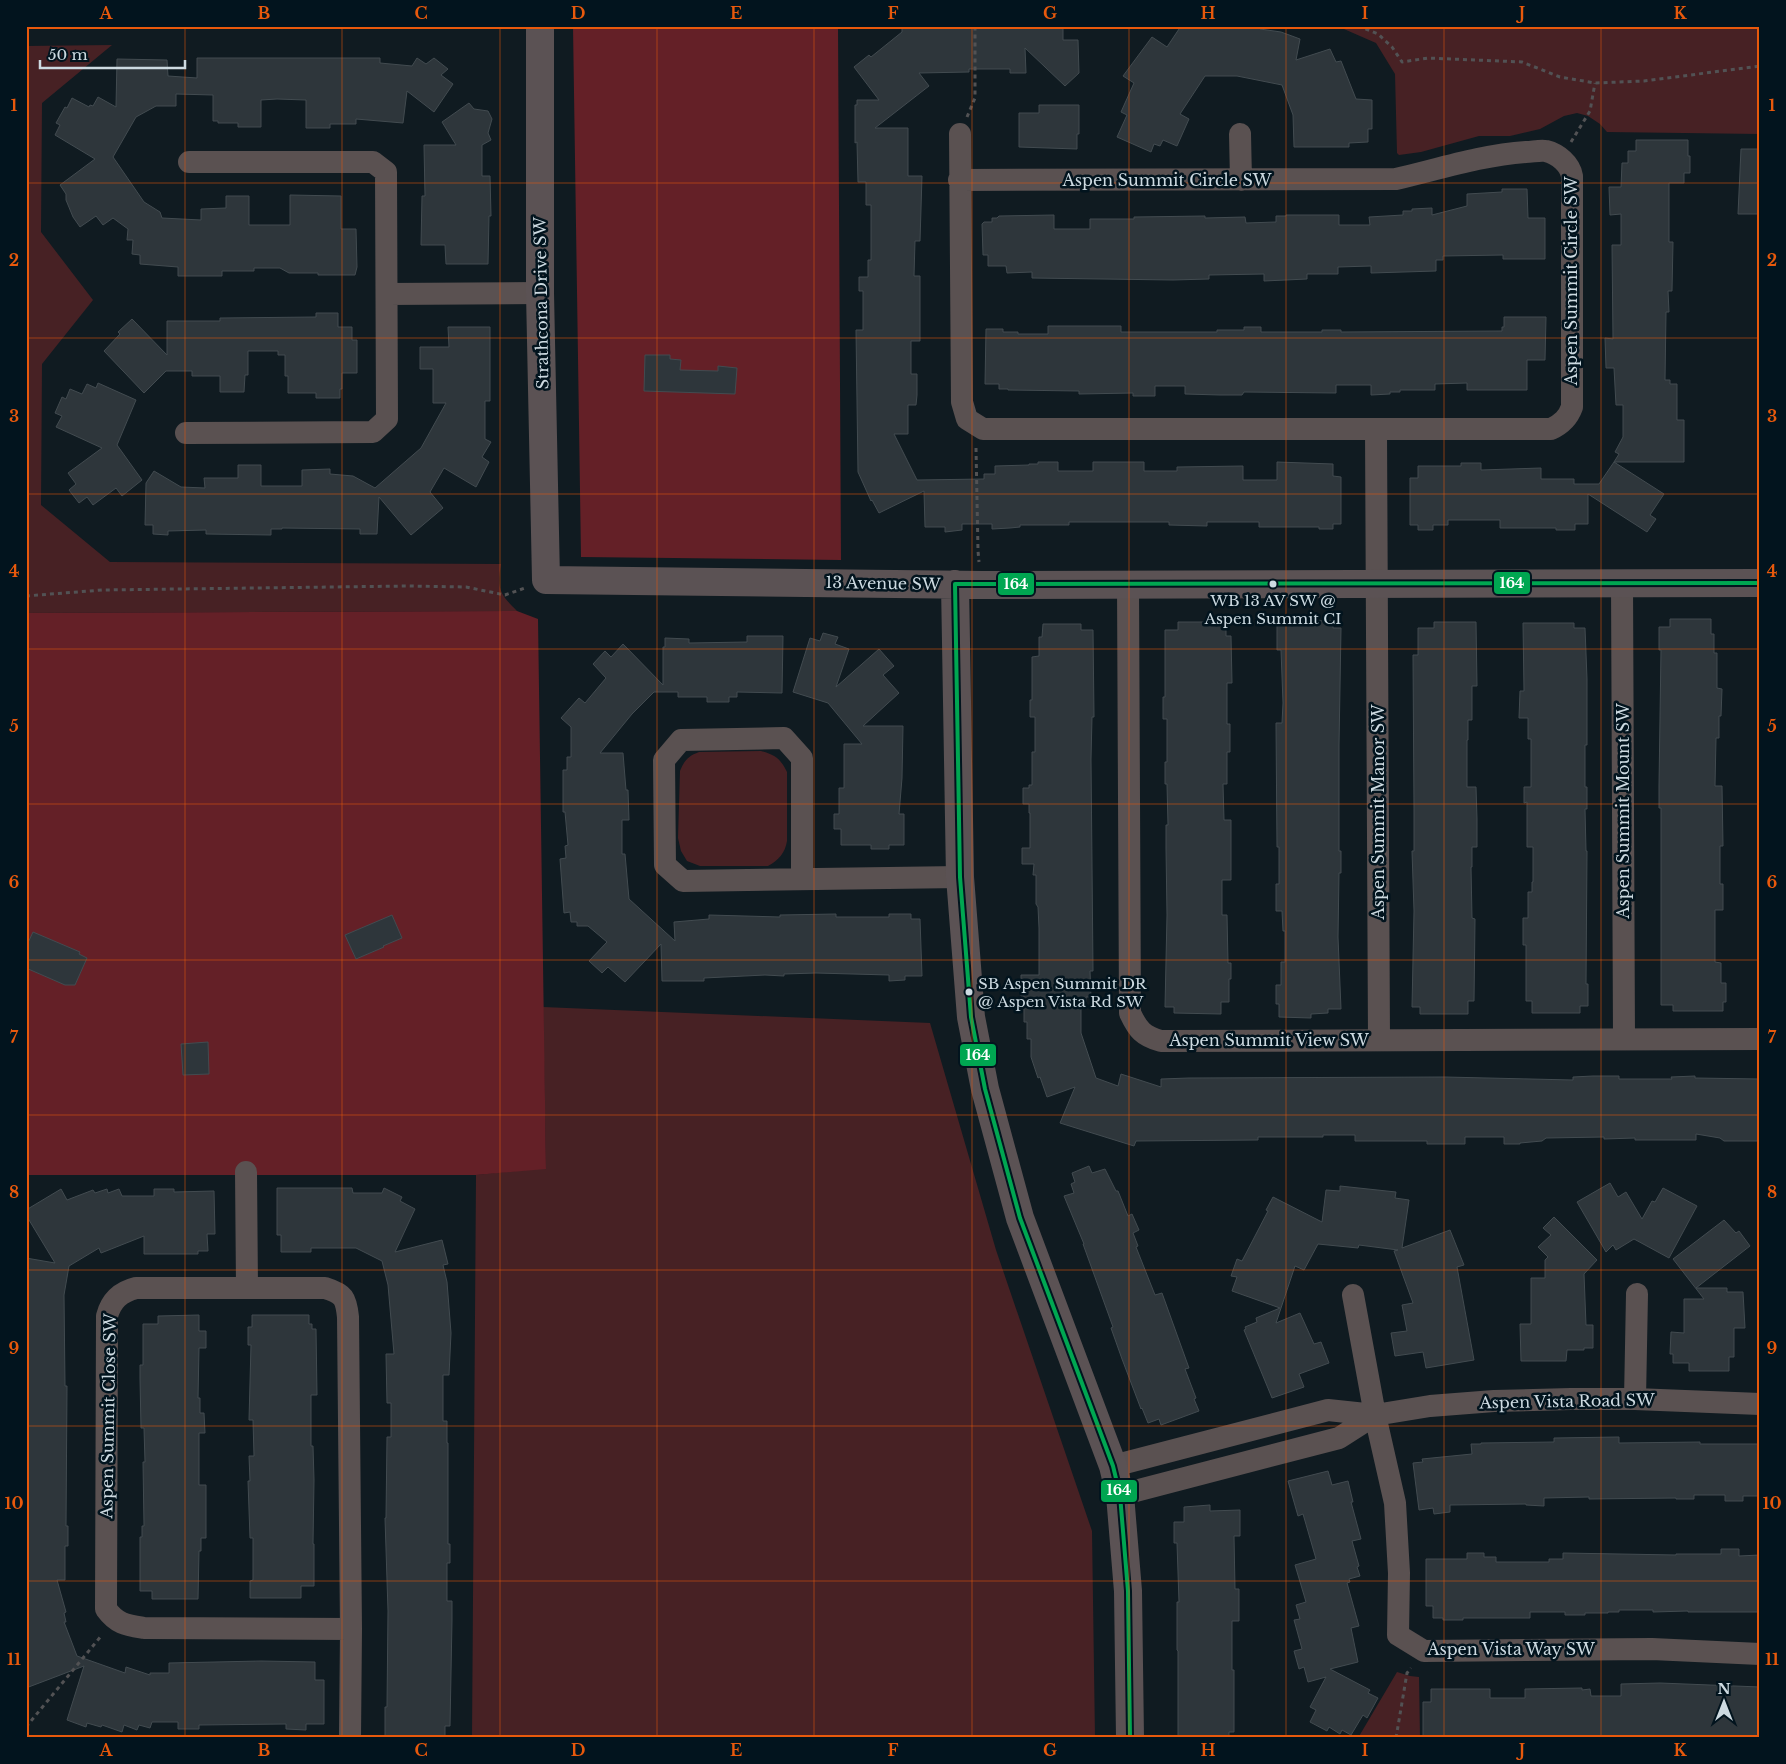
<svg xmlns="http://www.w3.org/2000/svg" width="1786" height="1764" viewBox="0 0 1786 1764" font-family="'Libre Baskerville',serif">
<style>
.green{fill:#472124}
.forest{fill:#642027}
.building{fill:#2e363b;stroke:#424b50}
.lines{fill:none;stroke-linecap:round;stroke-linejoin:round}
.path{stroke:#525254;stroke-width:3;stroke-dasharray:4 4;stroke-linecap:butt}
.street{stroke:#5a5151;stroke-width:22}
.secondary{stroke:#5b5254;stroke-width:28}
.bus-1-casing{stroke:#02141e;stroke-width:8}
.bus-1{stroke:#00a651;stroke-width:4}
.grid{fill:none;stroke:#e8590c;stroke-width:1;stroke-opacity:0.55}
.bus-dot{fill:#cddae1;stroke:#02141e;stroke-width:2}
.labels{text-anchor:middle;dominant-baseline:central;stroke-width:5;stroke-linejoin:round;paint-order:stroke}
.bus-label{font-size:15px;fill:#cddae1;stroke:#02141e}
.street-label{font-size:16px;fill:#cddae1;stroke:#02141e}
.line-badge{stroke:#02141e;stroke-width:2}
.badge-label{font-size:14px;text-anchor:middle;font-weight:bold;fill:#fff}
.neatline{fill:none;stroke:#e8590c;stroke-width:2}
.grid-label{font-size:16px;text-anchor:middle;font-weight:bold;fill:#e8590c}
</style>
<rect width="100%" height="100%" fill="#101b21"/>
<path class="green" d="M1337 26H1760V134L1607 132 1600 124 1588 116 1577 113 1564 116 1540 129 1510 136H1479L1421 152 1399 155 1397 153 1395 74 1376 43Z
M112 45 42 103 41 232 93 300 42 364 41 505 110 562 501 564C497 589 499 593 517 611L26 613V46Z
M761 751C775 755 780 758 787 772V841C785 853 779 860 768 866H700L687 861 681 851 678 838 680 771C684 761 688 756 699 752Z
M543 1007 930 1023 996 1250 1092 1531 1095 1738H472L476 1175 546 1168Z
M1397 1672 1410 1676 1419 1677 1420 1738H1358Z"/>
<path class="forest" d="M573 26H838L841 560 581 557Z
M517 611 538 619 546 1169 476 1175H26V613Z"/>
<path class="building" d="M902 26H1063V40H1078L1079 73 1065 86 1025 48 1026 73H1010V69H969V72L919 73 929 86 875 128H908V176H922L920 241H915L914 276H920V341H911V374H917V395L916 405H908V434H894L917 480 984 479V474H995V466L1029 465V464H1038V462H1058V471H1093V462H1144V471H1177V467L1243 466V480H1277V462L1333 464V476L1341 477V524H1333V529H1319V527H1259V522H1207V526L1169 525V522H1069V525H1020V527L1010 528 992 529V524H962V530L945 532V527H925L924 491 879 513 872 500 871 501 858 472 856 330H863V291H859V277H868V260H871V205H866V182H858L857 142 855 143V105H857V100H879L854 67 869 55 871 57 902 32Z
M1181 26H1258L1260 29 1281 32 1300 39 1296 60 1330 49 1336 62 1341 61 1356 99 1372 100V129H1368V142L1349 143V147H1294L1293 115 1282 85 1237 76H1205L1180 114 1189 119 1177 146 1163 140 1160 146 1154 144 1151 152 1117 137 1127 115 1121 112 1134 83 1123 76 1152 37 1167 47Z
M197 58H380V63L412 66 417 58 426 64 434 58 448 69 441 75 453 84 434 112 407 91 403 123 356 119V124H330V128H306V100L277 99 261 100V127H238V123H218V121H213V95L176 94V106H156L136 117 113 157 144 202 160 212 162 218 201 220V209L226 208V196H249V225H290V195L341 196V229H356L357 267 355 275H318V273H289L280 268H254V271H222V276H178V267L140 264V255L132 254 133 240H127L128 229 113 218 103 225 96 216 80 227 73 217 66 200V194L60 185 95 159 55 135 60 125 56 123 65 107 67 108 72 98 89 107 90 105 93 106 98 97 116 107 117 59 167 60 168 76 197 78Z
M469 103 474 109 488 111 492 119 488 133 491 140 482 145V176H490L491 216H489L488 264H446L445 245H421L422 196H425L424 145H456L442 122Z
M1039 105H1079V134H1077V149L1019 147V113H1039Z
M1636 140H1688V156H1690V173H1684V183H1669V242H1673L1672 291H1668L1669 312H1666L1665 380H1670V384H1677V420H1684V462H1614L1619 454 1615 452 1623 437V405H1616L1614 368H1606L1605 338 1613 339 1612 245H1621V214L1610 215 1609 187H1621L1622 163H1628V151H1636Z
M1741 149H1760V214H1738Z
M1502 189H1527L1528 218H1545V259H1503V255L1443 256V260H1436V271L1371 273V266L1338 267V274H1307V279L1264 281V274L1209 275V279L1173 280 1032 278V272L1007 273 1006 266H988V255H983L982 224 984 222H992V218H997L999 216 1054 215V229H1090V219H1134V217L1205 216V218L1245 217 1246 223 1276 222V216H1286V215H1339V225H1370L1369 217 1403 215V211H1412V209L1432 208V215L1467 206V194L1502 192Z
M316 313H338V327H352V340H357V373H342V389H340V398H316V393H288V376H285V355H278V351H248V375H245L244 392H220V376H192V371H166L144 393 104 351 120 334 118 332 132 319 167 355V321H220V318L316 317Z
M1504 317H1546L1545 360H1527V390H1467V383L1435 384V390H1400V392H1390V394L1371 395V385H1336V393L1244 392 1242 395H1220L1185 394V386H1155V396H1133V393L1079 394V391L1008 390V389H999V384H985L986 329H1003V332H1018V334H1048V326H1121V332H1217V330H1244V327H1261V332H1322V330H1341V332L1502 331V327H1504Z
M448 327H490V401H485V439L491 442 482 457 489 462 476 487 444 468 430 492 443 508 411 535 379 497 377 534H360V529L282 528V529H271V535L206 534V530L168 531V535L153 534V525H145L146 483 154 471 181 487 205 488 204 478H238V465H261V486H302V470L330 469V474L353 476 375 488 421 448 446 403H433V369H420V347H449Z
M645 355H670V359L681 360 680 370 718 371V366L737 368 735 394 644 391Z
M98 383 136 400 117 445 142 480 122 496 116 488 93 505 87 497 79 503 69 490 76 484 68 473 102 448 56 427 62 416 55 413 62 397 66 399 70 389 82 394 87 384 96 388Z
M1614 462 1664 494 1650 515 1656 519 1647 532 1588 494V524H1575V530H1556V528H1500V520H1448V525H1433V530H1418V525H1410V478H1418V466H1461V463H1481V470L1541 468V479H1574V484H1599Z
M1670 619H1711V634H1714V653H1717V688L1722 689 1721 716H1719V738H1716L1715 786H1722L1723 846H1720V884H1723V910H1715V962L1721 963V983H1726V1002H1723V1011H1673V1005H1661V808H1659V786L1661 650H1659V627H1670Z
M1277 620 1333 621V628H1341L1339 745V851H1341V873H1339L1338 937 1341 1009H1328V1013L1311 1014V1018L1279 1017V1004H1276V985H1281V962H1285V931H1283L1282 911H1276V884H1279V847H1277L1276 723H1282L1283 703 1281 650H1277Z
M1178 622H1226V636H1231L1232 683H1227V724H1230V752H1227V784H1223L1224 820H1231V880H1222V915H1227L1228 963H1231V979H1229V1002H1221V1014L1174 1013V1007H1165L1167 915 1166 848V825H1168L1167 784H1165V762H1167V719H1163V697H1165V630H1178Z
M1434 622H1476L1477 686H1472V720H1468V740H1467V787H1476L1477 819V847H1472V867H1471L1472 918 1475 919 1474 1001H1468V1014H1420V1007H1412L1414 911 1412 851H1414V810L1413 655H1418V628H1434Z
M1523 623H1574V628H1585L1587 679V745H1585V787H1587V809H1585L1586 851H1587L1586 984H1588V1006H1580V1013H1532V1001H1526V945H1523V918H1528V892H1532V882H1533V847H1527V802L1524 803V787H1531V739H1528V718H1519L1520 691H1524Z
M1043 624H1081V630H1093L1094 717H1092L1091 759 1093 971H1090L1091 997H1086V1002H1081V1033L1096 1078 1118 1086 1121 1074 1161 1087V1079L1189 1078 1445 1077 1573 1080V1077L1593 1076H1619V1079H1672L1671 1077 1695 1076V1078L1760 1079V1141H1724L1720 1138 1696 1134V1140H1635V1138L1604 1139V1137L1546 1138 1542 1141 1520 1143V1144H1504V1137H1465V1144H1427V1141H1355V1135H1323V1137H1258V1140L1136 1141 1134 1146 1060 1123 1075 1087 1047 1097 1040 1077 1038 1078 1031 1057V1039H1027V1022H1024V996H1021V975H1039V928L1038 907 1036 904V875H1033L1034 864H1022V848H1030V813H1029V804H1023V788H1029V785H1032V752H1035V717H1030V700H1032V657L1039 656V637H1042Z
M823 633 838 637 835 644 849 649 836 687 879 649 894 666 883 675 899 693 863 726H903L902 778 899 814H904V845H889V849H871V845H841V829H834V814H839V788H844V744H862L828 703 793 692 810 638 820 641Z
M747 636H783L782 693 737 692V697H729V702H707V697H678V692H654L632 714 600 753H623L626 790H628L629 820H622V854H625L629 899 675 941 674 922 709 919V915L780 917V915L836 914V917H889V914H911V919H920L922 976H905V980L889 981V975L816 973 784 974V976L765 975 704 978V981H662L661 944 625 982 608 967 602 973 589 961 607 942 588 926H577V922H571L570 912 564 913 560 859 566 858 565 846 568 845 565 812H563V770H567V757H571V727L561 718 579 698 585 703 606 678 593 664 605 651 611 657 623 644 663 685V647H665V638L689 639V643L747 642Z
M392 915 402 938 383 946 384 947 356 959 345 935Z
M33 932 80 952 79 954 87 958 75 985H65L26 968V947Z
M208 1042 209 1074 183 1075 181 1044Z
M1089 1166 1092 1173 1105 1169 1116 1191H1118L1128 1216 1132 1214 1139 1230 1133 1233 1138 1246 1136 1247 1155 1295 1162 1293 1189 1368 1185 1369 1196 1398 1194 1399 1199 1411 1161 1425 1159 1419 1148 1423 1142 1408 1141 1409 1122 1359 1111 1328 1113 1327 1083 1244H1084L1064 1196 1074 1193 1071 1184 1075 1182 1072 1173Z
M1610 1183 1618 1197 1626 1192 1642 1219 1652 1201 1655 1202 1663 1188 1697 1206 1669 1258 1634 1239 1616 1250 1613 1245 1606 1252 1577 1202Z
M1340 1186 1396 1192 1395 1198 1409 1200 1402 1248 1450 1230 1464 1265 1457 1267 1474 1360 1426 1368 1423 1352 1395 1356 1391 1333 1407 1331 1402 1305 1413 1303 1394 1251 1398 1250 1359 1245 1358 1248 1318 1244 1304 1270 1295 1266 1276 1323 1300 1313 1314 1344 1321 1342 1329 1363 1299 1374 1304 1387 1272 1398 1244 1330 1246 1329 1245 1327 1257 1322 1256 1318 1280 1308 1232 1291 1237 1277 1231 1276 1237 1259 1242 1261 1268 1211 1266 1210 1273 1197 1322 1222 1326 1190 1340 1191Z
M277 1188H352L353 1193H382L384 1188 402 1197 400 1201 415 1209 395 1252 442 1240 448 1264 443 1265 447 1282 451 1333 449 1375H443V1421H447V1443H448V1544H450V1563H447V1601H452V1620L450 1726H445V1738L385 1737V1707H387L388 1611 385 1518H386L387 1437H391V1403H387L386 1354H394L388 1285 382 1261 356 1248H311V1252H281V1235H277Z
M61 1189 67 1200 93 1190 95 1193 107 1189 108 1193 119 1189 122 1196H154V1189H174V1192L214 1191 215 1234H207L208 1251H198V1254H144V1236L101 1253 99 1248 69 1266 64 1295 65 1386H67L66 1526H68V1546H65V1580H57L66 1612 64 1613 66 1622H64L77 1656 125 1673 126 1667 150 1675V1673H169V1663L261 1661 315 1662V1680H324V1724H306V1730L286 1729V1724L199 1725V1729H178V1722H152L150 1728 139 1725 137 1730 124 1725 122 1732 102 1725 101 1727 87 1723 86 1727 67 1720 84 1666 26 1688V1258L55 1263 26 1215V1210Z
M1554 1217 1597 1260 1584 1274 1586 1325H1593V1348H1584V1350H1567L1566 1361H1521L1520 1324H1531V1278H1545V1260L1548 1257 1538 1247 1551 1235 1543 1228Z
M1724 1220 1736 1233 1739 1231 1750 1246 1696 1288H1727V1292H1743L1745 1328H1734V1357H1729V1371H1689V1363H1673V1354H1670L1671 1332 1684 1333V1299H1704L1673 1259Z
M199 1315V1331H206V1348H199L198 1398H200V1413H204L205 1433H199V1485H206V1538H201V1551H199L198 1599H152V1591H140V1537H142V1526H144L143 1462H145L144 1428H141L140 1378V1365H143V1324H158V1316Z
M252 1315H309V1324H312V1329H316L317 1395H311V1446H313L314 1480 313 1544H314V1586H301V1598H250V1581L253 1580V1538H250L248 1481H250L249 1456H254L253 1420H249L251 1345H248V1327H252Z
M1619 1437V1443L1700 1442V1444H1760V1496H1743V1501H1725V1495H1694V1499H1676V1498L1589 1499V1497L1544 1498V1506L1526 1505V1504L1450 1505V1512L1434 1514 1433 1508 1419 1510 1413 1463 1423 1462 1422 1459 1472 1454 1471 1444H1481V1443L1554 1442V1438Z
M1328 1471 1332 1485 1348 1481 1353 1502H1351L1361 1539 1352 1541 1359 1566 1357 1567 1360 1576 1349 1579 1350 1582 1347 1583 1359 1626 1351 1628 1358 1662 1330 1669 1370 1690 1368 1693 1378 1698 1367 1718 1363 1715 1351 1735 1342 1730 1340 1734 1329 1727 1327 1731 1310 1722 1316 1710 1310 1707 1326 1677 1308 1682 1304 1667 1299 1669 1294 1651 1302 1649 1294 1620 1300 1619 1296 1605 1306 1602 1295 1565 1316 1559 1303 1514 1298 1516 1288 1481Z
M1210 1505V1511L1240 1510V1536H1234L1235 1589H1239V1621H1232V1670H1234V1732H1229V1738H1178V1651L1177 1650V1602H1179L1177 1543H1174V1522H1184V1507Z
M1721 1549H1739V1556L1760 1555V1612H1688V1611L1653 1612V1610H1619V1612H1608V1613H1585V1615H1565V1612H1530V1618H1463V1620H1443V1618H1433V1606H1426V1559H1467V1553H1484V1557H1496V1562H1549V1559H1563V1553L1676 1555V1554H1721Z
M1660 1683 1760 1687V1738H1423V1702H1431V1689H1490V1698H1525V1689L1582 1688V1690L1590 1689 1591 1696H1621V1684Z"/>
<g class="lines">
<path class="path" d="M1358 26 1378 34 1392 47 1402 62 1428 58 1522 62 1560 77 1595 83 1644 81 1760 66
M967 117 975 98V26
M1571 142 1590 111 1595 83
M976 448 978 551 979 562
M26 596 102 590 408 586 466 587 505 595 525 588
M26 1727 102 1635
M1396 1738 1407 1673 1411 1668"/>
<path class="street" d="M1240 134 1241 180
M959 180 1396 179C1439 169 1482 155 1526 152 1532 152 1540 150 1546 151 1558 154 1570 164 1572 176V407C1568 418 1562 424 1551 429H983L967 419 962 402 960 134
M387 294 540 293
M1376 430 1379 1040
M186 433 373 432 387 419 386 172 373 162H189
M1622 583 1624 1039
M1128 584 1130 1013C1138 1030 1143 1036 1161 1041L1760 1039
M802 879V758L784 738 681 740 664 760 665 865 683 881 960 877
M246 1172 247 1288
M1353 1295 1375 1415 1395 1503 1399 1573 1398 1635 1424 1651 1652 1649 1760 1654
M1635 1399 1637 1294
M1113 1466 1328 1410 1375 1415 1430 1406 1494 1401 1571 1399H1635L1760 1404
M1120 1495 1339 1438 1375 1415
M350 1738 351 1629 348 1317C346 1298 344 1294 325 1288H136C120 1292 111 1301 107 1316L106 1609C117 1624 126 1625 144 1628L351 1629"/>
<path class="secondary" d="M540 26V293L546 580 983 585 1760 583
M955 584 960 877 971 1017 985 1089 1020 1218 1113 1466 1120 1495 1128 1591 1130 1738"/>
<defs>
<path id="bus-1" d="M1130 1738 1128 1591 1120 1495 1113 1466 1020 1218 985 1089 971 1017 960 877 955 584 1760 583"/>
</defs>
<use href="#bus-1" class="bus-1-casing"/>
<use href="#bus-1" class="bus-1"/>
</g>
<path class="grid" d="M185 26V1738M342 26V1738M500 26V1738M657 26V1738M814 26V1738M972 26V1738M1129 26V1738M1286 26V1738M1444 26V1738M1601 26V1738M26 183H1760M26 338H1760M26 494H1760M26 649H1760M26 804H1760M26 960H1760M26 1115H1760M26 1270H1760M26 1426H1760M26 1581H1760"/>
<g class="bus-dot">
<circle cx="1273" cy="584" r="4.5"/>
<circle cx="969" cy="992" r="4.5"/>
</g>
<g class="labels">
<g class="bus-label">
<text x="1273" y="600">WB 13 AV SW @<tspan x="1273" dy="18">Aspen Summit CI</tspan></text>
<text x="978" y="983" text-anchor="start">SB Aspen Summit DR<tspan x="978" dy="18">@ Aspen Vista Rd SW</tspan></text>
</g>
<g class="street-label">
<text x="1167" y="180">Aspen Summit Circle SW</text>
<text transform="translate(1571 281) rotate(-90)">Aspen Summit Circle SW</text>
<text transform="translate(541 303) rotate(-91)">Strathcona Drive SW</text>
<text transform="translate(883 583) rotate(1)">13 Avenue SW</text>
<text transform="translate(1623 811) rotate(-90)">Aspen Summit Mount SW</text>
<text transform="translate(1378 812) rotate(-90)">Aspen Summit Manor SW</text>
<text x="1269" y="1040">Aspen Summit View SW</text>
<text transform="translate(1567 1401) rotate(-1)">Aspen Vista Road SW</text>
<text transform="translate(108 1416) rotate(-89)">Aspen Summit Close SW</text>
<text x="1511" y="1649">Aspen Vista Way SW</text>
</g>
</g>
<g class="line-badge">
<rect x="1493" y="571" width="38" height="24" rx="5" fill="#00a651"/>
<rect x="997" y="572" width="38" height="24" rx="5" fill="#00a651"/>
<rect x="959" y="1043" width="38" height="24" rx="5" fill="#00a651"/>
<rect x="1100" y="1479" width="38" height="24" rx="5" fill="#00a651"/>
</g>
<g class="badge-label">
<text x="1512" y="588">164</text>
<text x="1016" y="589">164</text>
<text x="978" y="1060">164</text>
<text x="1119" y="1495">164</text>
</g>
<rect width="1786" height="1764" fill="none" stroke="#02141e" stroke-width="55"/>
<g transform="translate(1724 1702)" stroke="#02141e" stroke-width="4" paint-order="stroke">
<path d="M0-4L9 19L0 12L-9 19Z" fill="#cddae1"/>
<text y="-8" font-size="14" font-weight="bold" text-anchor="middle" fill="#cddae1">N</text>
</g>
<path d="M40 60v8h145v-8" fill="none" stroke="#cddae1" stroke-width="2.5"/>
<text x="48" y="60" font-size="15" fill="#cddae1" stroke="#02141e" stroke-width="4" paint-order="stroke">50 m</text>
<rect x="28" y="28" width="1730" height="1708" class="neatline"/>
<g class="grid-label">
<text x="106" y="19">A</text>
<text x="264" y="19">B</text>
<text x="421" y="19">C</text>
<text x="578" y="19">D</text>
<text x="736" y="19">E</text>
<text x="893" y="19">F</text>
<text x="1050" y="19">G</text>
<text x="1208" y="19">H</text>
<text x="1365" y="19">I</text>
<text x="1522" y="19">J</text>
<text x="1680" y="19">K</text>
<text x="14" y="111">1</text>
<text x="1772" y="111">1</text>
<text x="14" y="266">2</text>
<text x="1772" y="266">2</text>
<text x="14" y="422">3</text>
<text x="1772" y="422">3</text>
<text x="14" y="577">4</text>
<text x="1772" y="577">4</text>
<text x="14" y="732">5</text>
<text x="1772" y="732">5</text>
<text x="14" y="888">6</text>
<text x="1772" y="888">6</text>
<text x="14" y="1043">7</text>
<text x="1772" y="1043">7</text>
<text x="14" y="1198">8</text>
<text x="1772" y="1198">8</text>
<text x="14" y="1354">9</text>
<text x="1772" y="1354">9</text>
<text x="14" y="1509">10</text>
<text x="1772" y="1509">10</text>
<text x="14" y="1665">11</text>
<text x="1772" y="1665">11</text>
<text x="106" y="1756">A</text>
<text x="264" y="1756">B</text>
<text x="421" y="1756">C</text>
<text x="578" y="1756">D</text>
<text x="736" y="1756">E</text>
<text x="893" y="1756">F</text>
<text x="1050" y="1756">G</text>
<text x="1208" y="1756">H</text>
<text x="1365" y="1756">I</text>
<text x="1522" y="1756">J</text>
<text x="1680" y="1756">K</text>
</g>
</svg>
